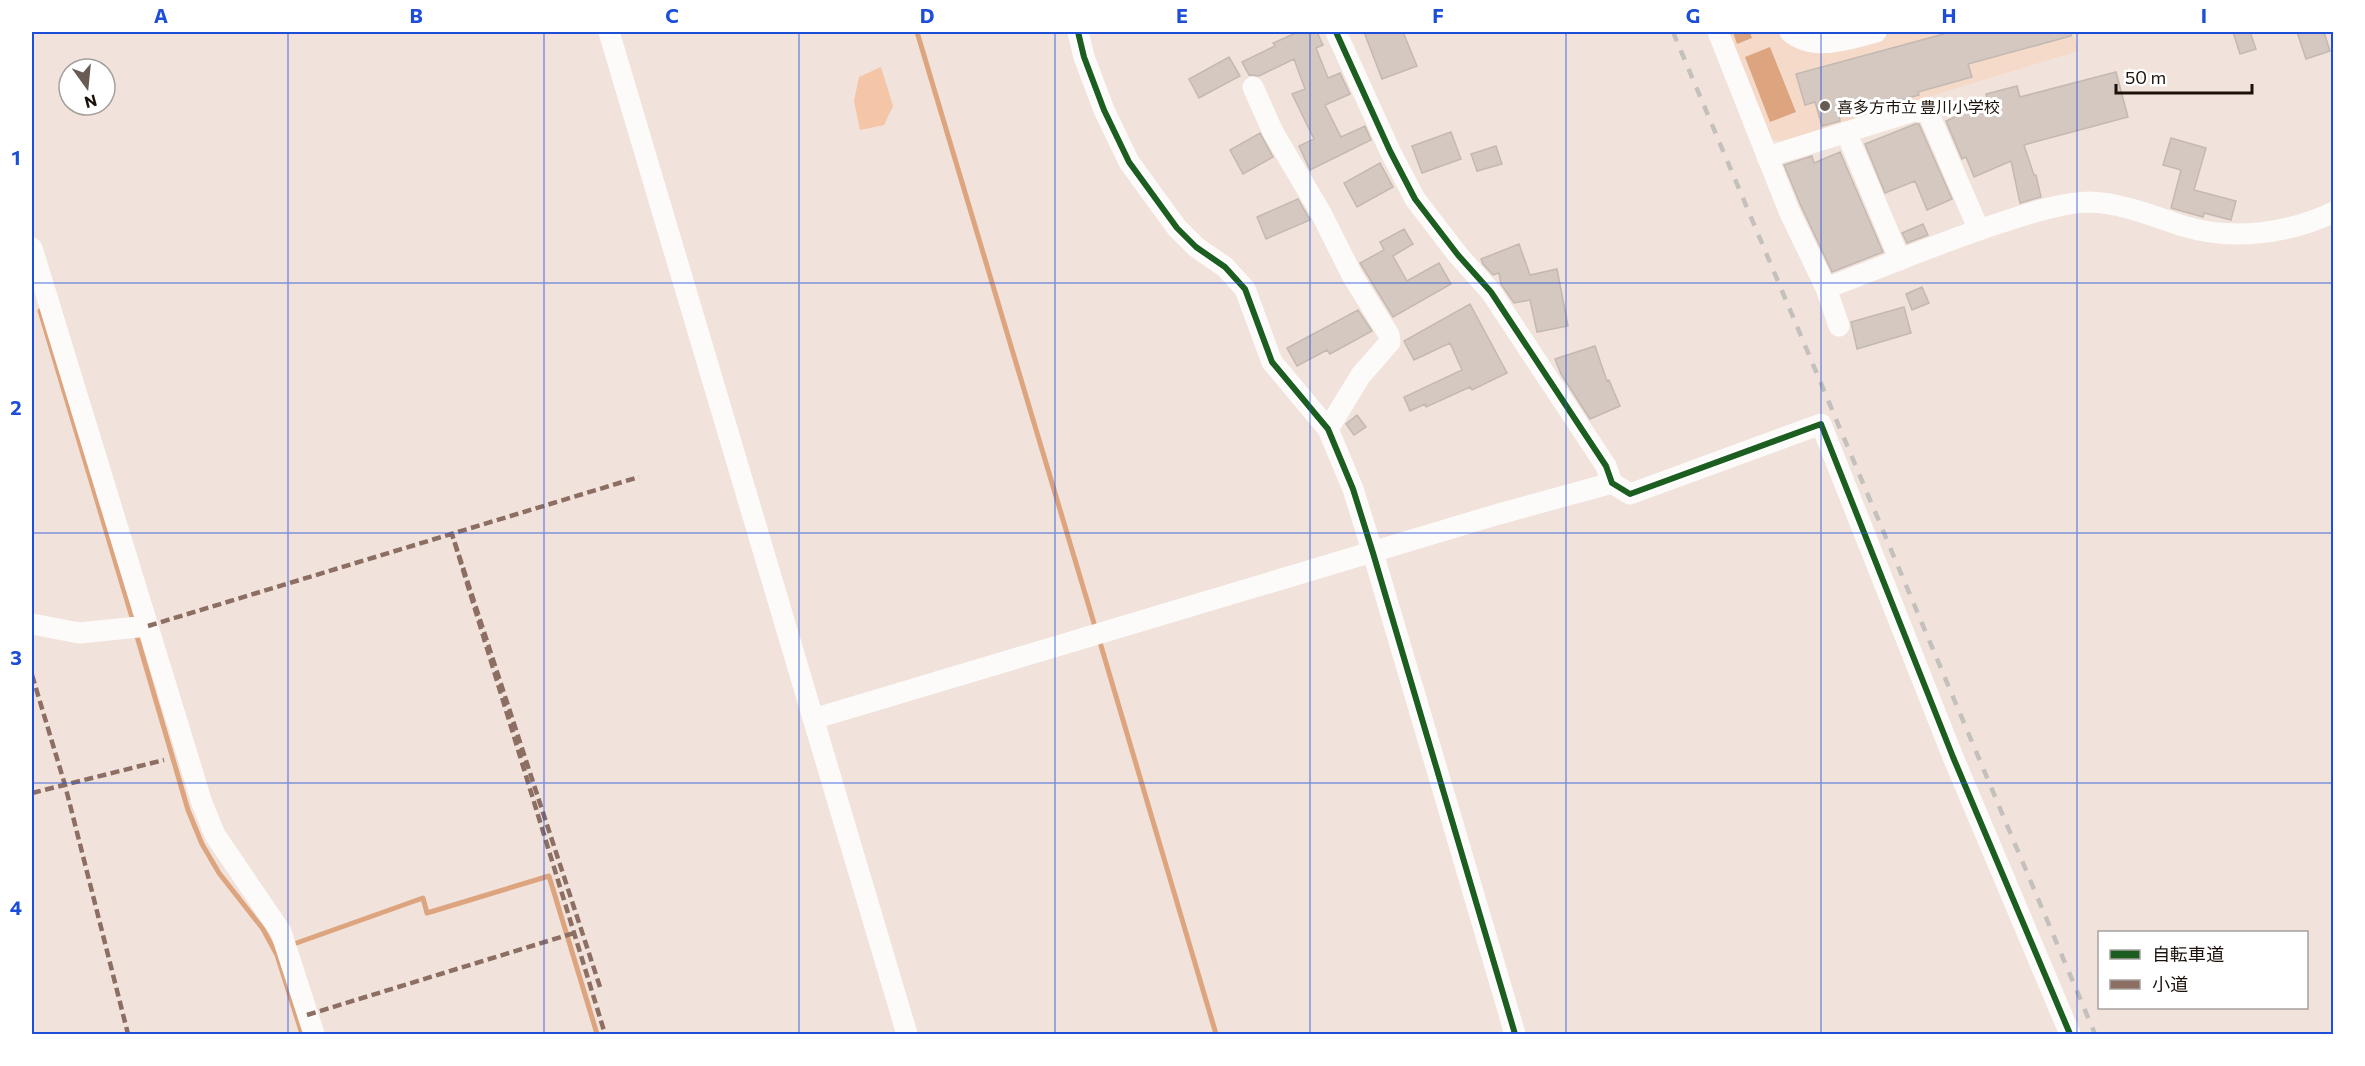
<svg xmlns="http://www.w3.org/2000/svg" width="2365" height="1066" viewBox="0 0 2365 1066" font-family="Commissioner,'Noto Sans JP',sans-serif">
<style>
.built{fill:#f5dac9}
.green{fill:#f4c5a6}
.water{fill:#dda57f}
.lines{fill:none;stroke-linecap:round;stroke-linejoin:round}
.stream{stroke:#dda57f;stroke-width:5}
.building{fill:#d4c8c1;stroke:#c4b9b1;stroke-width:1.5}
.minor{stroke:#fdfbfa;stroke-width:21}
.rail{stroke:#c4c0bd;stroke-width:4.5;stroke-dasharray:10 10;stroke-linecap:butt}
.quiet{stroke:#8d6e63;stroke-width:4.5;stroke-dasharray:9 4.5;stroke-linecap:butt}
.cycleway-casing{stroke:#fff;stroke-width:10}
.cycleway{stroke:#1b5e20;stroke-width:6}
.grid{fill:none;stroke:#1d4ed8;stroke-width:1.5;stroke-opacity:0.55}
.poi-dot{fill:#675b54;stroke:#fff;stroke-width:2}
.labels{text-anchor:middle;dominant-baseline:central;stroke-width:6;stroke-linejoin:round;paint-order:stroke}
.poi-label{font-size:16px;fill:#1c120b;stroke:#fff;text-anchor:start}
.neatline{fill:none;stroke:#1d4ed8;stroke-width:2}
.grid-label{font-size:20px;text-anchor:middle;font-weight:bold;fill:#1d4ed8}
</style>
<rect width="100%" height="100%" fill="#f1e3db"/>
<path class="built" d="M1726 32H2073L2078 51 1784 141 1771 139Z"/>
<path class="green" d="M881 67 893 106 884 125 860 130 854 101 859 77Z"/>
<path class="water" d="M1733 32H1750L1752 38 1737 44Z
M1770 47 1796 112 1770 122 1745 57Z"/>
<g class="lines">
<path class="stream" d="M917 32 1096 630
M40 311 134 624
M136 633 188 810 202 844 219 873 263 929 277 955 302 1034
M1099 639 1216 1034
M291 945 423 898 427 913 549 876 597 1034"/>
</g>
<path class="building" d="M1298 32H1317L1323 45 1316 48 1328 78 1340 73 1350 94 1325 105 1341 137 1365 126 1371 140 1310 170 1299 146 1314 139 1292 94 1305 89 1294 59 1259 76 1249 75 1242 62 1275 46 1273 43Z
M1364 32H1403L1417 66 1382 79Z
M1951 32H2071V36L1968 64 1972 77 1918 92 1919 95 1890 103 1889 99 1839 114 1840 121 1822 126 1815 102 1805 105 1796 74Z
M2233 32H2250L2256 49 2240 54Z
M2297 32H2324L2330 51 2306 59Z
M1229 57 1240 76 1199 98 1189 79Z
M2116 72 2128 117 2024 145 2034 175H2036L2041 197 2020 203 2011 161 1974 177 1966 157 1962 159 1946 121 1988 101 1986 94 2017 86 2020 97Z
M1915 124H1919L1952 199 1927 210 1915 181 1885 193 1865 144Z
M1451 132 1461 159 1422 173 1412 146Z
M1260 133 1273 157 1243 174 1230 150Z
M2171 138 2206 148 2194 190 2236 201 2231 220 2204 213 2203 217 2171 208 2181 170 2163 165Z
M1496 146 1502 164 1477 171 1471 154Z
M1840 152 1883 252 1832 272 1801 206 1784 165 1812 156 1814 163Z
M1380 163 1393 187 1357 207 1344 183Z
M1298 199 1310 220 1266 239 1257 217Z
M1923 224 1928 235 1907 243 1902 233Z
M1404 229 1413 244 1393 256 1407 281 1439 263 1451 284 1393 317 1360 263 1384 250 1380 242Z
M1519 244 1530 275 1557 269 1568 326 1537 332 1530 300 1514 303 1501 284 1499 273 1493 275 1483 264 1481 259Z
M1922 287 1929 303 1912 310 1906 294Z
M1470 304 1507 373 1472 390 1470 387 1426 407 1425 404 1410 411 1404 397 1462 370 1450 343 1414 360 1404 341Z
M1904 307 1911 333 1857 349 1851 322Z
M1358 310 1372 331 1330 354 1327 350 1297 366 1287 348Z
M1595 346 1607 381 1609 380 1620 406 1590 419 1561 374 1555 359Z
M1357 415 1366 427 1354 435 1346 424Z"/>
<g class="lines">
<path class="minor" d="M609 32 907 1034
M1078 32 1084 57 1104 110 1129 162 1177 228 1196 247 1225 267 1245 289 1272 362 1328 429 1353 489 1373 553 1515 1034
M1336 32 1390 151 1415 199 1458 255 1491 292 1606 466 1612 483 1630 494 1821 424 1953 757 2070 1034
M1718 32 1789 211 1826 288 1839 326
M1790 32C1815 52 1847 39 1876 32
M1253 87 1273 132 1321 213 1353 277 1389 335 1390 342 1361 375 1328 429
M1846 132 1900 260
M1767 157 1914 111 1925 112 1930 117 1979 230
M32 248 202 803 215 835 281 932 314 1034
M1826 288C1886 266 1945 240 2006 221 2030 213 2064 202 2090 202 2122 203 2153 216 2183 226 2232 241 2288 234 2334 212
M32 624 79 633 148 626
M813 719 1499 514 1612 483"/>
<path class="rail" d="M1673 32 2095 1034"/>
<path class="quiet" d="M148 626 639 477
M32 675 65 785 128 1034
M32 793 164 760
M600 987 452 534 605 1034
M307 1015 574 933"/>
<defs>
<path id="cycleway" d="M1078 32 1084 57 1104 110 1129 162 1177 228 1196 247 1225 267 1245 289 1272 362 1328 429 1353 489 1373 553 1515 1034
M1336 32 1390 151 1415 199 1458 255 1491 292 1606 466 1612 483 1630 494 1821 424 1953 757 2070 1034"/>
</defs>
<use href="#cycleway" class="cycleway-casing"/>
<use href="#cycleway" class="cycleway"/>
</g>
<path class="grid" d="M288 32V1034M544 32V1034M799 32V1034M1055 32V1034M1310 32V1034M1566 32V1034M1821 32V1034M2077 32V1034M32 283H2334M32 533H2334M32 783H2334"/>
<circle class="poi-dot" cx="1825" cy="106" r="6"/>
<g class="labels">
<g class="poi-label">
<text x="1837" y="106">喜多方市立 豊川小学校</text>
</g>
</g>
<rect width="2365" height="1066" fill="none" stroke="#ffffff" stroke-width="66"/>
<rect x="2098" y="931" width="210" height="78" fill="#ffffff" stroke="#a4a09d" stroke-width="1.5"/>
<rect x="2110" y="950" width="30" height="9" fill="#1b5e20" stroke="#a4a09d" stroke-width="1.5"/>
<text x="2152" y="961" font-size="18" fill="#1c120b">自転車道</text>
<rect x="2110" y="980" width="30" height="9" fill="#8d6e63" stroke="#a4a09d" stroke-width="1.5"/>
<text x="2152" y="991" font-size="18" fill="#1c120b">小道</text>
<g transform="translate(87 87) rotate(165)"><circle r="28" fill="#ffffff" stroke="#a4a09d" stroke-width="1.5"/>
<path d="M0-4.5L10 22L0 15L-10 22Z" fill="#675b54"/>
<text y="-9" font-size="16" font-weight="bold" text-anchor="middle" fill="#1c120b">N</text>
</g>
<path d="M2116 84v9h136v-9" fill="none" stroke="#1c120b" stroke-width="3"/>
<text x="2125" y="84" font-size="18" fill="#1c120b" stroke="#ffffff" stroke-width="4.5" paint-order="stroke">50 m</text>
<rect x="33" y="33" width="2299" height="1000" class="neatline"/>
<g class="grid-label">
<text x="161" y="23">A</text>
<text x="416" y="23">B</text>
<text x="672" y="23">C</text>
<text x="927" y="23">D</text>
<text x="1182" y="23">E</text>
<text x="1438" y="23">F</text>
<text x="1693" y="23">G</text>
<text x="1949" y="23">H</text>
<text x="2204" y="23">I</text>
<text x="16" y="165">1</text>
<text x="16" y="415">2</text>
<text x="16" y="665">3</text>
<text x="16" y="915">4</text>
</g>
</svg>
